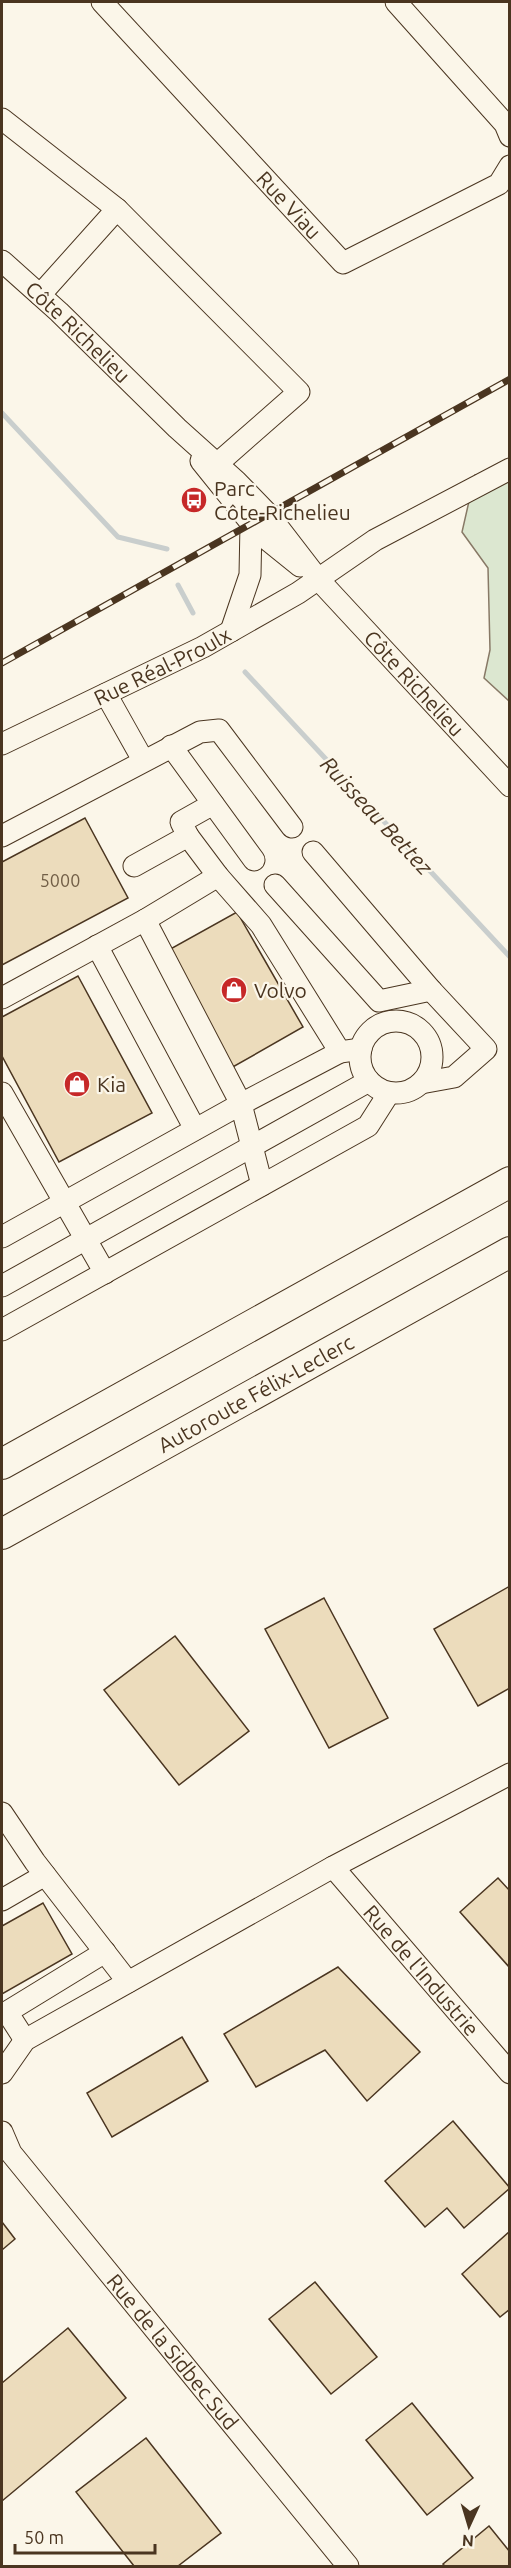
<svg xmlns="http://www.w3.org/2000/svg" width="511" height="2568" viewBox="0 0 511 2568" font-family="Ubuntu,sans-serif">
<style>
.green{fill:#dce7d0;stroke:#887966;stroke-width:1.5}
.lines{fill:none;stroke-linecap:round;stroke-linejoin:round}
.stream{stroke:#c9cecd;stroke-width:5}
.building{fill:#ecdcbc;stroke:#4a3520;stroke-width:1.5}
.minor-casing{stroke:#4a3520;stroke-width:23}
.highway-casing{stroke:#4a3520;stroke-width:32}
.minor{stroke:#fbf6e9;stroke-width:21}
.highway{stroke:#fbf6e9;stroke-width:30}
.rail-casing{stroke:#4a3520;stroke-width:7}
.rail{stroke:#fbf6e9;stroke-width:4.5;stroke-dasharray:14;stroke-linecap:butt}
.labels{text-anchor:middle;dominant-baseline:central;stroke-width:4.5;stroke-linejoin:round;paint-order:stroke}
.number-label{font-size:18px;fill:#725f47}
.street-label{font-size:21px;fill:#4a3520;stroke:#fbf6e9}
.poi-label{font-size:21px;fill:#4a3520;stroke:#fbf6e9;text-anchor:start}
.water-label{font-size:22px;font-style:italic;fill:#4a3520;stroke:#fbf6e9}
</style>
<rect width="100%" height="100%" fill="#fbf6e9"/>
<path class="green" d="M509 472V701L484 678 490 650 488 568 462 532 475 475Z"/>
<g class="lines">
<path class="stream" d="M2 413 118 537 167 549
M178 585 193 613
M245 672 510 957"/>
</g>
<path class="building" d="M85 818 128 898 2 965V862Z
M237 912 303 1027 231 1068 165 952Z
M78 976 152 1113 59 1162 2 1056V1017Z
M510 1586V1688L478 1706 434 1629Z
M324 1598 388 1718 329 1748 265 1629Z
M175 1636 249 1731 179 1785 104 1690Z
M498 1878 510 1891V1968L460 1912Z
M43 1903 72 1954 2 1994V1926Z
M338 1967 420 2052 367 2101 325 2050 256 2087 224 2034Z
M182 2037 208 2081 112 2137 87 2093Z
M453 2121 510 2188 464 2228 447 2208 425 2227 385 2181Z
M2 2222 15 2239 2 2250Z
M510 2231V2309L500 2317 462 2274Z
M315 2282 377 2357 331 2394 269 2319Z
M68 2328 126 2398 2 2501V2383Z
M412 2403 473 2478 427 2515 366 2440Z
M146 2438 221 2533 178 2566H134L76 2492Z
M489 2526 510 2552V2566H445L443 2564Z"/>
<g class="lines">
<defs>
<g id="minor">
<path id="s1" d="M102 2 343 263 499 184 510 166"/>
<path d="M396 2 505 124 510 136"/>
<path d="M2 119 117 209"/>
<path id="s2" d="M2 261 59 312 177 428 236 481 268 514 318 579 510 786"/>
<path d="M40 295 117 209 299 392 217 464"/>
<path d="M201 461 259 533 300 566"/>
<path d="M231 631 250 575 251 524"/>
<path d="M106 694 143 760"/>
<path id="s3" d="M2 744 203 647 298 593 375 540 510 469"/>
<path d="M171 746 254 860"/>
<path d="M2 836 200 732 219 730 292 827"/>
<path d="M188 836 181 822 213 804"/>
<path d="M313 852 431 990 486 1049 454 1077 421 1083"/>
<path d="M134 866 188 836 218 876 261 925 340 1052 361 1049"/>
<path d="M218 876 145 920 241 1104 340 1052"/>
<path d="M275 885 379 1001 431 990"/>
<path d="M97 946 195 1129"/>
<path d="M2 998 145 920"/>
<circle cx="396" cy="1057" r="36"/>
<path d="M2 1093 105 1273"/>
<path d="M2 1237 241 1104 262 1185"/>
<path d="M2 1286 369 1081"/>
<path d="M2 1330 368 1126 389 1093"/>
<path d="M2 1813 35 1862 128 1982"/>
<path id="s4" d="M333 1867 510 2073"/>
<path d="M2 1900 45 1875"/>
<path d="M25 2040 7 2012 105 1952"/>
<path d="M2 2073 25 2040 333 1867 510 1774"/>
<path id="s5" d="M2 2132 11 2153 348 2566"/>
</g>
<g id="highway">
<path d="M2 1464 510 1182"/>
<path id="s6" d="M2 1534 510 1252"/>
</g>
</defs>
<use href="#minor" class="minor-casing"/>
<use href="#highway" class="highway-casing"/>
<use href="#minor" class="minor"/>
<use href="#highway" class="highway"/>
<defs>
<path id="rail" d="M2 663 510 379"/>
</defs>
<use href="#rail" class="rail-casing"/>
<use href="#rail" class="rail"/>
</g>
<defs>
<symbol id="bus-disc" viewBox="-11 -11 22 22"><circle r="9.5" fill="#c62828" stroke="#fbf6e9"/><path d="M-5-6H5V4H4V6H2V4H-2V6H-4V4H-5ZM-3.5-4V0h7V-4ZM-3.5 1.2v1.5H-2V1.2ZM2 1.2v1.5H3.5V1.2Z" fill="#fff"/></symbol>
<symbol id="shop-disc" viewBox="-11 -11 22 22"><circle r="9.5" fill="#c62828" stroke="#fbf6e9"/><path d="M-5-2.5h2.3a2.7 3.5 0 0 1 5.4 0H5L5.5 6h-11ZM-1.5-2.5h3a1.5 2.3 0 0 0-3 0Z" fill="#fff"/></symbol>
</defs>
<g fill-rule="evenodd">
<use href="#bus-disc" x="179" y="485" width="30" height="30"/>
<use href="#shop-disc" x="219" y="975" width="30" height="30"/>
<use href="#shop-disc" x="62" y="1069" width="30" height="30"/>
</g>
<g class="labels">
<g class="number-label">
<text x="60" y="880">5000</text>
</g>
<g class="street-label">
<text stroke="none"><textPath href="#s1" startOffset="276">Rue Viau</textPath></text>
<text stroke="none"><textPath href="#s2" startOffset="104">Côte Richelieu</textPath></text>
<text stroke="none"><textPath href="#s3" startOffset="178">Rue Réal-Proulx</textPath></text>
<text stroke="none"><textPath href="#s2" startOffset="591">Côte Richelieu</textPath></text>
<text stroke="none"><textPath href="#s6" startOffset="290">Autoroute Félix-Leclerc</textPath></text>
<text stroke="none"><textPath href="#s4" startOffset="136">Rue de l'Industrie</textPath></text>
<text stroke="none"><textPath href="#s5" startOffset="279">Rue de la Sidbec Sud</textPath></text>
</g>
<g class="poi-label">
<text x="214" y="488">Parc<tspan x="214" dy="24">Côte-Richelieu</tspan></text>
<text x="254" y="990">Volvo</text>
<text x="97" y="1084">Kia</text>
</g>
<g class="water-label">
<text transform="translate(377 815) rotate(47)">Ruisseau Bettez</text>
</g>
</g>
<rect width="511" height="2568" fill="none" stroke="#4a3520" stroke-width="6"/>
<g transform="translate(469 2526) rotate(184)" stroke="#fbf6e9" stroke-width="4.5" paint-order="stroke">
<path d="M0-4.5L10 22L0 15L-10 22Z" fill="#4a3520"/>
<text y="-9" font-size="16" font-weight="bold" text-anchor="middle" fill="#4a3520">N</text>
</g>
<path d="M15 2544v9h140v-9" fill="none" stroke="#4a3520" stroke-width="3"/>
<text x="24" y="2544" font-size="18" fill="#4a3520" stroke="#fbf6e9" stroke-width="4.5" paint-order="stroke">50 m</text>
</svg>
